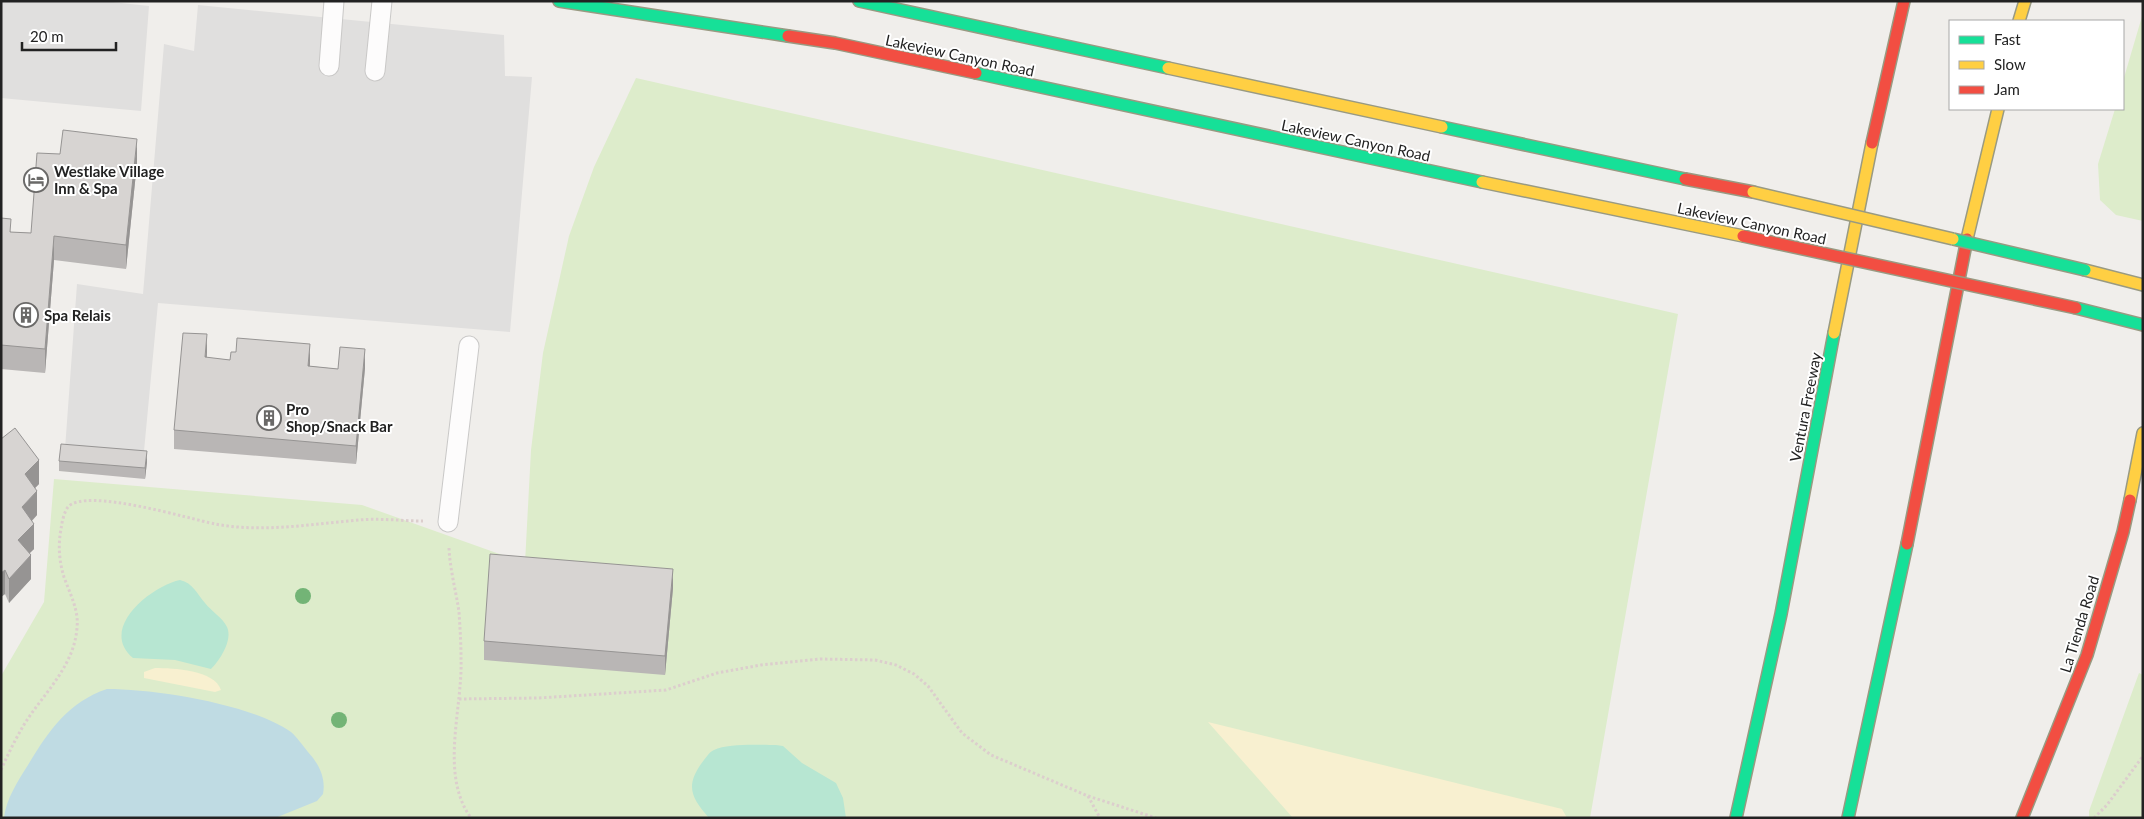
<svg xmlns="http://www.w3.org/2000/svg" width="2144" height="819" viewBox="0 0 2144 819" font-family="Lato,sans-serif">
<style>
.grass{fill:#ddeccb}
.sand{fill:#f8f0d0}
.pitch{fill:#b7e6d2}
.parking{fill:#e0dfde}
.water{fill:#bfdbe3}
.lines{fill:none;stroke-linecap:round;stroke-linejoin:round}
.lane-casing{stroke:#c9c8c7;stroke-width:21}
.fast-casing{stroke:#999a82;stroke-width:14}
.slow-casing{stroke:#999a82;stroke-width:14}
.jam-casing{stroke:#999a82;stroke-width:14}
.path{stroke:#dccecd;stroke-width:3;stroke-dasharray:2.5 2.5;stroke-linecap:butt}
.lane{stroke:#fdfcfc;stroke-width:19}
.fast{stroke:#16e098;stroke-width:11}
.slow{stroke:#ffcf43;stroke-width:11}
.jam{stroke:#f24e42;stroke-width:11}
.fast-bridge-casing{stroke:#999a82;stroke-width:14;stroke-linecap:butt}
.slow-bridge-casing{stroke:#999a82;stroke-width:14;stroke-linecap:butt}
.jam-bridge-casing{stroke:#999a82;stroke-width:14;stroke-linecap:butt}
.fast-bridge{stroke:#16e098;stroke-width:11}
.slow-bridge{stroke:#ffcf43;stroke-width:11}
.jam-bridge{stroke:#f24e42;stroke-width:11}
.tree{fill:#73b476}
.wall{fill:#b9b6b5}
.shaded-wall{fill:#969493}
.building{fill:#d7d4d2;stroke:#969493}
.labels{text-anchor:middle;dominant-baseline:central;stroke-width:4;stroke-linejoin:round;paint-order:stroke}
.street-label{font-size:15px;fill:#222;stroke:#fff}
.poi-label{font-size:15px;font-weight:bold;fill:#222;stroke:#fff;text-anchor:start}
</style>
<rect width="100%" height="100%" fill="#f0eeeb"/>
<path class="grass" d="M2143 13V221L2116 215 2100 200 2098 164 2115 109H2123V81Z
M636 78 1678 314 1590 818H1V676L44 602 54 479 362 505 525 563 531 450 543 353 569 236 594 167Z
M2139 673 2143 675V818H2089V811Z"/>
<path class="sand" d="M155 668C173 668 215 670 221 690L215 692 144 678V672Z
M1208 722 1562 809 1567 818H1293Z"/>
<path class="pitch" d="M180 580C193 583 197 594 205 603 211 611 223 618 227 627 233 640 220 660 211 669L175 660 133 658C98 629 151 586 180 580Z
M776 745 783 746 802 763 836 783 843 798 846 818H709C692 798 685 787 701 764 705 759 709 752 714 750 728 743 760 745 776 745Z"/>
<path class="parking" d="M1 1H103L149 6 141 111 1 98Z
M198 5 504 35 505 76 532 77 510 332 158 303 144 451 65 449 77 284 143 294 164 44 194 51Z"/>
<path class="water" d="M107 689C156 689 251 704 291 732 297 737 303 746 308 752 319 764 326 778 323 794L317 801 275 818H4C6 799 18 781 28 765 48 732 68 702 107 689Z"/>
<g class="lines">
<defs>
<path id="lane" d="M329 66 334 1
M375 71 382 1
M448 522 469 346"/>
<path id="fast" d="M559 1 788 36
M859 1 1168 68
M976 73 1482 182
M1442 127 1685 179
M2076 308 2143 325
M1736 818 1781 614 1834 333
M1848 818 1907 544"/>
<path id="slow" d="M2019 21 2025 1
M1168 68 1442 127
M1482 182 1743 236
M1967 239 1998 109
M2085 270 2143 285
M1834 333 1872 143
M2130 500 2143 433"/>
<path id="jam" d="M788 36 835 43 976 73
M1872 143 1904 1
M1685 179 1753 192
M1907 544 1967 239
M2022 818 2087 655 2123 532 2130 500"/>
</defs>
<use href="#lane" class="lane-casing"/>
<use href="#fast" class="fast-casing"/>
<use href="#slow" class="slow-casing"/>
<use href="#jam" class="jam-casing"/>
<path class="path" d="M449 548C450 570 456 591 459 612 460 627 461 643 461 658 463 708 439 774 471 818
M459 699 538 698 666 690 717 673 761 665 820 659 875 660 896 665 914 674 928 686 962 733 991 755 1088 796 1156 818
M1 770C8 754 16 738 25 723 45 692 74 666 77 628 79 610 70 594 64 577 59 561 58 545 61 529 62 522 64 512 68 507 85 487 190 519 215 524 263 533 311 524 359 520 380 518 402 521 423 521
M1088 796 1100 818
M2094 818 2107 805 2143 756"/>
<use href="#lane" class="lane"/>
<use href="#fast" class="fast"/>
<use href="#slow" class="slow"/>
<use href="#jam" class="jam"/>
<defs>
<path id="fast-bridge" d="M1953 239 2085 270"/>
<path id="slow-bridge" d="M1753 192 1953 239"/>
<path id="jam-bridge" d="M1743 236 2076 308"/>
</defs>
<use href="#fast-bridge" class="fast-bridge-casing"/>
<use href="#slow-bridge" class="slow-bridge-casing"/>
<use href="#jam-bridge" class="jam-bridge-casing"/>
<use href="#fast-bridge" class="fast-bridge"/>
<use href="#slow-bridge" class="slow-bridge"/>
<use href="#jam-bridge" class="jam-bridge"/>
</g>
<g class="tree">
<circle cx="303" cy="596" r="8"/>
<circle cx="339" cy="720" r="8"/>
</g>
<path class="wall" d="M137 163 126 269 54 260 45 373 1 369V218L11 232 31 233Z
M207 353V358L230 360 310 363V366L338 369 365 368 356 464 174 449V430Z
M1 439 39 484 35 488 37 515 32 521 34 549 30 553 31 579 9 603 5 594 1 597Z
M59 461 147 462 145 479 59 471Z
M673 588 665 675 484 660V641Z"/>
<path class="shaded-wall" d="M137 139V163L126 269V245Z
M54 236V260L45 373V349Z
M207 334V353L205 376V357Z
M310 344V363L308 385V366Z
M365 349V368L356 464V446Z
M147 451V462L145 479V468Z
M39 460V484L25 498V474Z
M37 491V515L22 531V507Z
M34 524V549L18 564V540Z
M31 555V579L9 603V579Z
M673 569V588L665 675V656Z
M5 570V594L1 597V573Z"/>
<path class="building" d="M63 130 137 139 126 245 54 236 45 349 1 345V218L11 219 10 232 31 233 37 153 60 154Z
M183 333 207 334 205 357 230 360 231 352H236L237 338 310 344 308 366 338 369 340 347 365 349 356 446 174 430Z
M15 428 39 460 25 474 37 491 22 507 34 524 18 540 31 555 9 579 5 570 1 573V439Z
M61 444 147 451 145 468 59 461Z
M490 554 673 569 665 656 484 641Z"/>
<defs>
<symbol id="hotel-ring" viewBox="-11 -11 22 22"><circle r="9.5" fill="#fff" stroke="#6a6968" stroke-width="1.5"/><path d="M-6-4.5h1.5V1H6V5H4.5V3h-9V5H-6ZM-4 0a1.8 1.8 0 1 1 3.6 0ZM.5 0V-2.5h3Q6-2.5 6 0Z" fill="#6a6968"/></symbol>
<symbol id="building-ring" viewBox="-11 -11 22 22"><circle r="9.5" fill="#fff" stroke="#6a6968" stroke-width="1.5"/><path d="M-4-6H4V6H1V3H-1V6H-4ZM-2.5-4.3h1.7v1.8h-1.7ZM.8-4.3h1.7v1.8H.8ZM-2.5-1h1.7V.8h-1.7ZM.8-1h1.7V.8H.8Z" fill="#6a6968"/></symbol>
</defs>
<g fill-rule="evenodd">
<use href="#hotel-ring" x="22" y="166" width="28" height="28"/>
<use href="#building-ring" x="12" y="301" width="28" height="28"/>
<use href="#building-ring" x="255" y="404" width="28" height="28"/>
</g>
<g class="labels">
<g class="street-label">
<text transform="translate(960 55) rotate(12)">Lakeview Canyon Road</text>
<text transform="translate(1356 140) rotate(12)">Lakeview Canyon Road</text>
<text transform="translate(1752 223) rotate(12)">Lakeview Canyon Road</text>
<text transform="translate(1805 407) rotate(-79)">Ventura Freeway</text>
<text transform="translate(2079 624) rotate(-73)">La Tienda Road</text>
</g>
<g class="poi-label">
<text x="54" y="171">Westlake Village<tspan x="54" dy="17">Inn &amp; Spa</tspan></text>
<text x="44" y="315">Spa Relais</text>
<text x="286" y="409">Pro<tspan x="286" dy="17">Shop/Snack Bar</tspan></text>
</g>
</g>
<rect width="2144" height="819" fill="none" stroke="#222222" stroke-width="5"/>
<rect x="1949" y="20" width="175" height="90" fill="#ffffff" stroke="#a7a7a7"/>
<rect x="1959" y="36" width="25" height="8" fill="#16e098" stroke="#a7a7a7"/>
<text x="1994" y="45" font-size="15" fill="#222222">Fast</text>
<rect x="1959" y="61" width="25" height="8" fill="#ffcf43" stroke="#a7a7a7"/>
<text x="1994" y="70" font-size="15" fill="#222222">Slow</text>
<rect x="1959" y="86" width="25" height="8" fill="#f24e42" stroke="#a7a7a7"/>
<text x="1994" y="95" font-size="15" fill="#222222">Jam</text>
<path d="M22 42v8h94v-8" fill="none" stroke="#222222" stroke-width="2.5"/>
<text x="30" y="42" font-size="15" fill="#222222" stroke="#ffffff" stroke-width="4" paint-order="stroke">20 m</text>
</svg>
